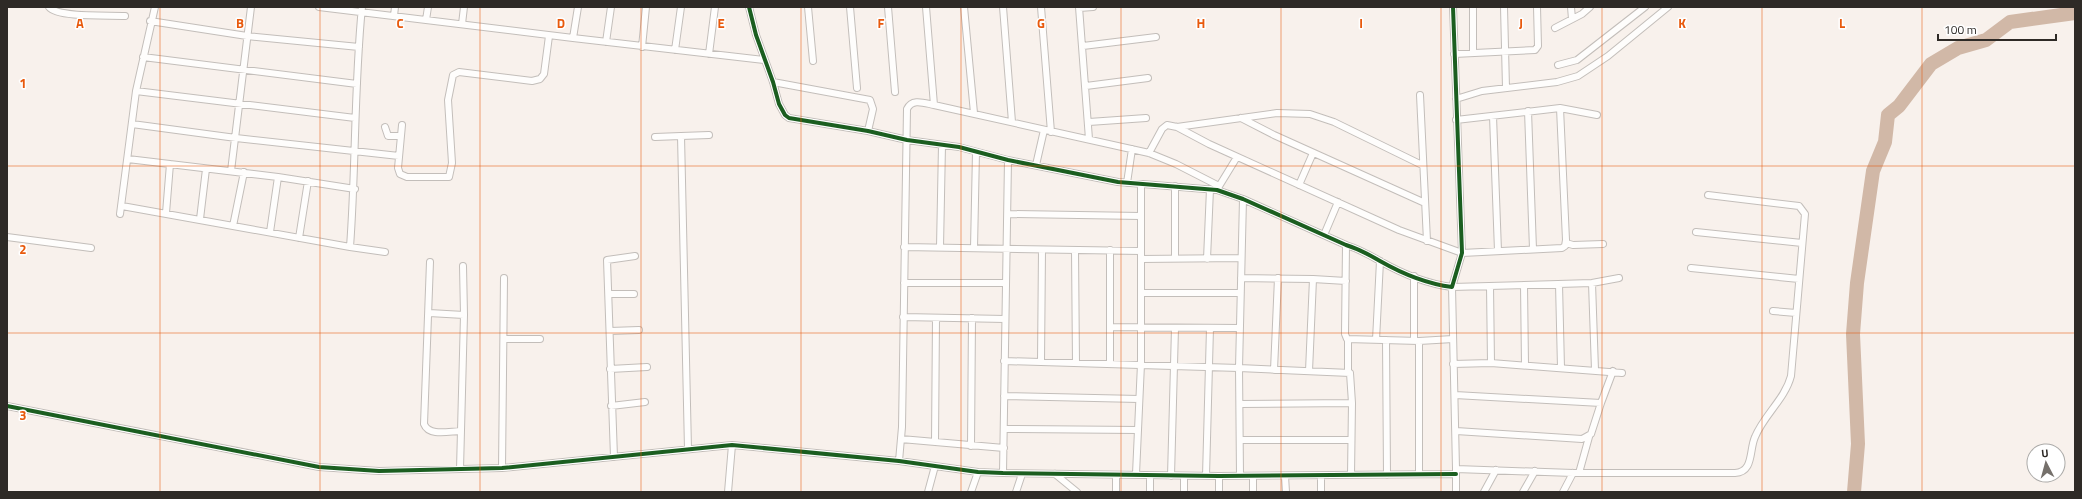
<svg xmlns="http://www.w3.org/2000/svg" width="2082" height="499" viewBox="0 0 2082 499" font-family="'Titillium Web',sans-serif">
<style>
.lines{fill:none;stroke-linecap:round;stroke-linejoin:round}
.river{stroke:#d1b8a7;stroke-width:14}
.minor-casing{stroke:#c3beba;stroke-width:8}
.minor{stroke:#fefdfc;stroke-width:6}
.cycleway-casing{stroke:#fff;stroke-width:6}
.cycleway{stroke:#1b5e20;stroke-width:4}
.grid{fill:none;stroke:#e8590c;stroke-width:1;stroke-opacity:0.55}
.grid-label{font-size:13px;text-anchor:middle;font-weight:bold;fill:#e8590c;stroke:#fff;stroke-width:3;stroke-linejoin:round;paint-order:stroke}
</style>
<rect width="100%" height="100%" fill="#f8f1ec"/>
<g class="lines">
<path class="river" d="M1854 492 1858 444 1853 334 1857 283 1873 171 1885 142 1888 115 1899 106 1931 64 1958 48 1986 40 2010 22 2075 13"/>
<defs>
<path id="minor" d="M49 7C58 18 109 15 125 16
M319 7 573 38 578 7
M749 7 756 35 773 82 779 104 785 115 789 118 868 131 907 140 959 147 1008 160 1118 182 1217 190 1243 199 1346 245C1359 249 1368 254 1380 261 1401 273 1428 284 1452 287L1462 253 1453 7
M808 7 813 61
M850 7 857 88
M888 7 895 92
M926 7 934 105
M964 7 974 113
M1003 7 1012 122
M1041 7 1051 132
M1079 7 1089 139
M1473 7V52
M1504 7 1506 88
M1571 7 1572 19
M1079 8 1093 7
M394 16 395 7
M426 20 428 7
M150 21 247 36 359 47
M462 24 464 7
M1555 28 1582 14 1590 7
M573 38 764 60
M606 42 611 7
M1083 46 1156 37
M642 47 646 7
M675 50 681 7
M709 54 715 7
M1454 54 1535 50 1538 46 1537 7
M143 57 357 84
M1558 65 1577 60 1645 7
M773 82 870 100 873 109 868 131
M1086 86 1148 78
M136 91 355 118
M1420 95 1427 241
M1456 99 1482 91 1557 82 1578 76 1608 56 1668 7
M1528 111 1533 249
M1493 116 1498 251
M1241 118 1274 135 1425 203
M1456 120 1560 108 1597 115
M1089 122 1146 118
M132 124 236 138 399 156
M402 125 398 168 400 174 407 177H449L452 163 448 100 453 75 459 72 532 81 540 79 544 74 549 36
M385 127 388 136H401
M1177 127 1209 144 1399 230 1462 253 1562 248 1565 246 1566 240 1560 108
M655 137 681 136
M1149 153 1162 129 1167 125 1177 127 1277 113 1310 114 1334 122 1422 165
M128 159 278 177 355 189
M1036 165 1044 130
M231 171 251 7
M1127 183 1132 149
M1299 185 1313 153
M1175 186V258
M1218 188 1237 157
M1243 199 1239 368 1350 373 1352 403 1351 475
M122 206 350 247 385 252
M166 213 170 164
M120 214 136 91 155 7
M1008 214 1141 216
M200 219 206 169
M233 226 244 172
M270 232 278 177
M1696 232 1802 243
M1324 235 1338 202
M7 237 91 248
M299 238 308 181
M1566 243 1573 245 1603 244
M1346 245 1345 334 1347 339 1419 341 1453 339
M350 247C356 167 354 87 362 7
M904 247 1141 251
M940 247 942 145
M974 248 976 152
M1075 250 1076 363
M1110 250V363
M1141 259 1241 258
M1207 259 1210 189
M430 262 424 424C429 437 450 431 461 431
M1691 268 1799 279
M1241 278 1313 279 1346 281
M904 283H1006
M1592 283 1595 370
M1559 284 1561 368
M1524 285 1525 365
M1490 286 1491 363
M1141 293H1240
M609 294H634
M1773 311 1796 313
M429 313 464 315
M903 317 1005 319
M1110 327 1240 328
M610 331 639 330
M504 339H540
M1348 340V372
M1376 340 1380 261
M1386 340 1387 475
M1414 341V276
M1004 361 1239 368 1240 475
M1041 362 1042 250
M1453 364 1491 363 1622 373
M610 369 647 367
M1274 370 1278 278
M1309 371 1313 279
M1455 395 1601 403 1591 434 1582 439 1456 431
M1004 396 1139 399
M1601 403 1613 371
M1240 404 1352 403
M7 406 319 467 379 471 502 468 732 445 899 461 978 472 1003 473 1219 476 1456 474
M611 406 645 402
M1004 429 1138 430
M901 439 1004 448
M1240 440H1351
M935 442 936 318
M971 446 972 318
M688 449 681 136 709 135
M614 457 607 260 635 256
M899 461 902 427 907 109C912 98 924 103 934 105L1149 153 1176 164 1219 186
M502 468 504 278
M460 469 464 315 463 266
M1456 469 1452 287 1592 283 1619 278
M1003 473 1008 160
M1579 473 1589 437
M1055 474 1077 492
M1136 474 1141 364V184
M1419 474V341
M1171 476 1175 328
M1206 476 1210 328
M1285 476 1286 492
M1321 476V492
M728 492 732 445
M928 492 935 466
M971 492 978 472
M1016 492 1022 474
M1116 492V475
M1150 492V476
M1184 492V476
M1219 492V476
M1253 492V476
M1456 492V469L1573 473H1735C1754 472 1749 450 1755 437 1764 415 1785 399 1791 376L1805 214 1799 206 1708 195
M1484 492 1496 470
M1523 492 1535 471
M1563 492 1573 473"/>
</defs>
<use href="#minor" class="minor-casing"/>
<use href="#minor" class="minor"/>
<defs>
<path id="cycleway" d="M749 7 756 35 773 82 779 104 785 115 789 118 868 131 907 140 959 147 1008 160 1118 182 1217 190 1243 199 1346 245C1359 249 1368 254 1380 261 1401 273 1428 284 1452 287L1462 253 1453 7
M7 406 319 467 379 471 502 468 732 445 899 461 978 472 1003 473 1219 476 1456 474"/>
</defs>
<use href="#cycleway" class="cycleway-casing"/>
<use href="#cycleway" class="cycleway"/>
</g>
<path class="grid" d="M160 7V492M320 7V492M480 7V492M641 7V492M801 7V492M961 7V492M1121 7V492M1281 7V492M1441 7V492M1602 7V492M1762 7V492M1922 7V492M7 166H2075M7 333H2075"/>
<g class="grid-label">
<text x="80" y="28">A</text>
<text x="240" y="28">B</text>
<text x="400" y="28">C</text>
<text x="561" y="28">D</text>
<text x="721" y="28">E</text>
<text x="881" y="28">F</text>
<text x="1041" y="28">G</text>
<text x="1201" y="28">H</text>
<text x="1361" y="28">I</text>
<text x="1521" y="28">J</text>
<text x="1682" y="28">K</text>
<text x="1842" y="28">L</text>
<text x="23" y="88">1</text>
<text x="23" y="254">2</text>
<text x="23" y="420">3</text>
</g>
<rect width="2082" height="499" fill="none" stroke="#2e2a26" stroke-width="16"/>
<g transform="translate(2046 463) rotate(354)"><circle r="19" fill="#ffffff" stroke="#abaaa8"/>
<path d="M0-3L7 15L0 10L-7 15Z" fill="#75706b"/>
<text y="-6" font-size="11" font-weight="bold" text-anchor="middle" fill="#2e2a26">U</text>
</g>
<path d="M1938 34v6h118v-6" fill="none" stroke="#2e2a26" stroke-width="2"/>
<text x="1944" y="34" font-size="12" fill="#2e2a26" stroke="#ffffff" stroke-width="3" paint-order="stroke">100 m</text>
</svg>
